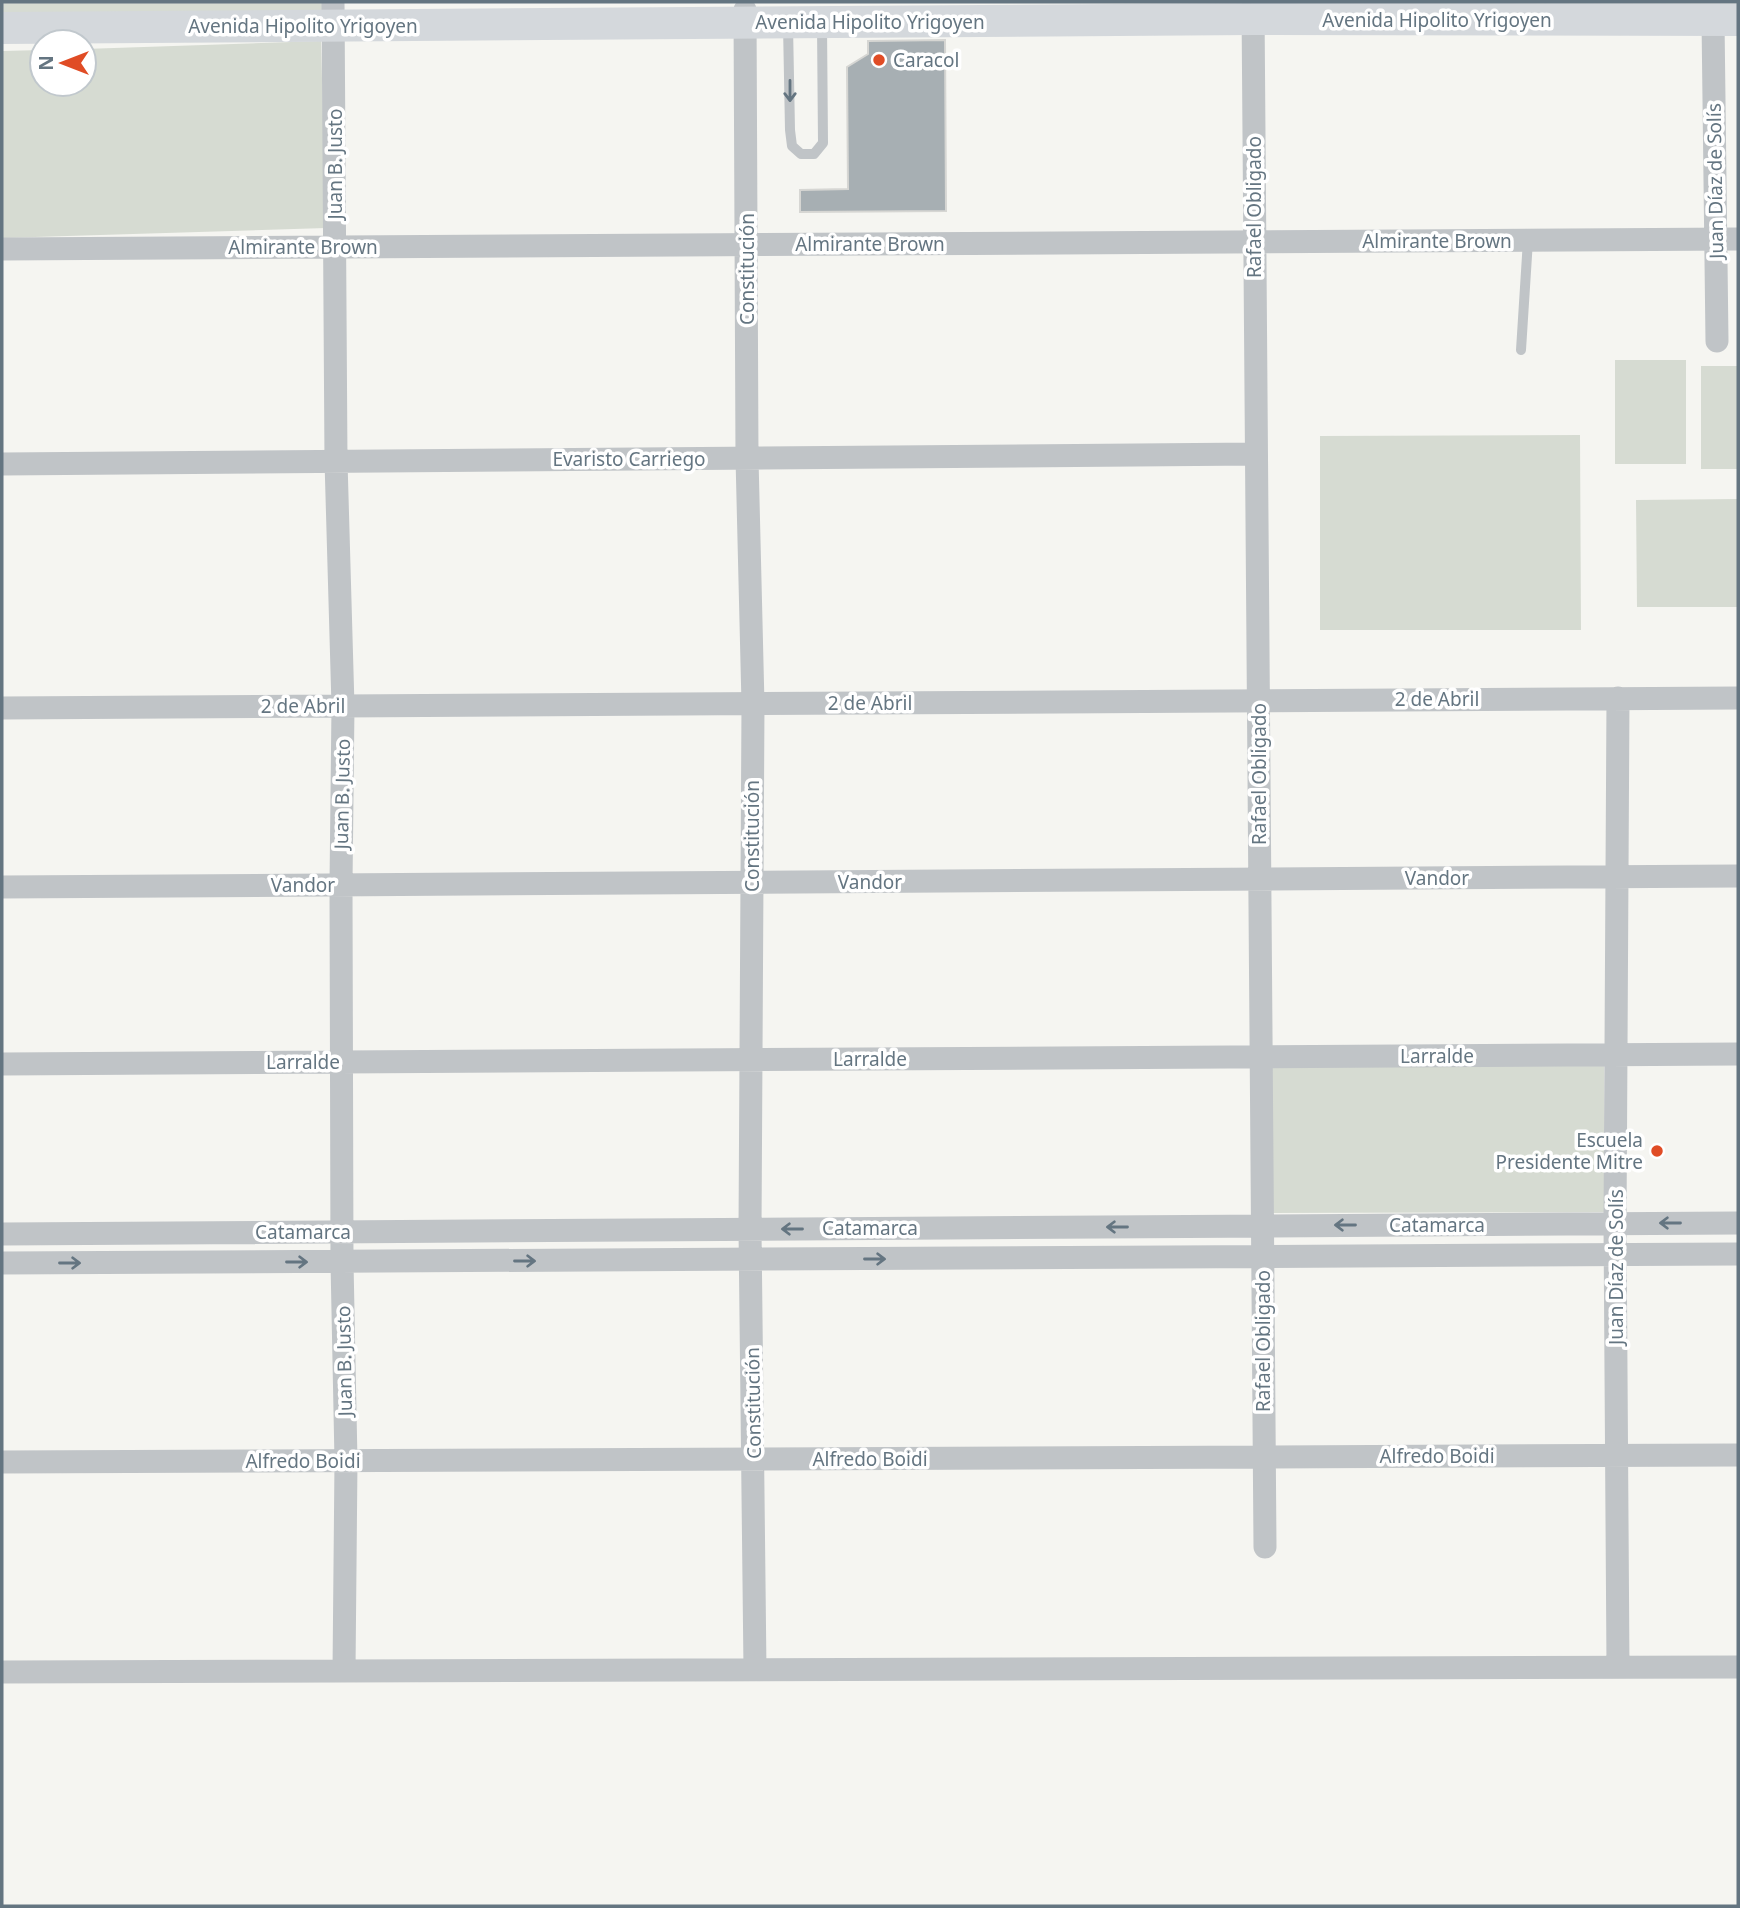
<svg xmlns="http://www.w3.org/2000/svg" width="1740" height="1908" viewBox="0 0 1740 1908" font-family="'Noto Sans',sans-serif">
<style>
.green{fill:#d6dbd2}
.building{fill:#a7afb3;stroke:#d6d6d3;stroke-width:2}
.lines{fill:none;stroke-linecap:round;stroke-linejoin:round}
.service{stroke:#c0c4c7;stroke-width:10}
.minor{stroke:#c0c4c7;stroke-width:23}
.secondary{stroke:#d4d8dc;stroke-width:32}
.oneway{stroke:#647581}
.poi-dot{fill:#e04c25;stroke:#fff;stroke-width:2.5}
.labels{text-anchor:middle;dominant-baseline:central;stroke-width:7;stroke-linejoin:round;paint-order:stroke}
.street-label{font-size:19px;fill:#647581;stroke:#fff}
.poi-label{font-size:19px;fill:#647581;stroke:#fff;text-anchor:start}
</style>
<rect width="100%" height="100%" fill="#f5f5f1"/>
<path class="green" d="M2 2H333L334 12 2 13Z
M321 41 326 228 2 238V51L42 50V84H84V49Z
M1615 360H1686V464H1615Z
M1701 366H1738V469H1701Z
M1580 435 1581 630H1320V436Z
M1738 499V607H1637L1636 500Z
M1604 1064V1212L1265 1213 1264 1065Z"/>
<path class="building" d="M945 40 946 211 800 212V190L848 189 847 67 868 54V41Z"/>
<g class="lines">
<path class="service" d="M788 25 790 130 792 146 801 154H814L823 143 822 25
M1521 350 1528 240"/>
<path class="minor" d="M333 2 336 461 343 706 341 885 342 1262 346 1461 344 1671
M1253 7 1265 1547
M745 10 747 458 753 704 750 1229 755 1670
M1713 20 1717 341
M2 249 1738 239
M2 464 1255 454
M2 708 1738 698
M2 887 1738 876
M2 1064 1738 1054
M2 1234 1738 1223
M2 1263 1738 1254
M2 1462 1738 1455
M1618 1667 1615 1223 1618 698
M2 1672 1738 1667"/>
<path class="secondary" d="M2 28 1253 19 1738 20"/>
</g>
<defs><path id="oneway-shaft" d="M-6 0H5M1.5-3L5.5 0L1.5 3" fill="none" stroke-width="1.6" stroke-linecap="round" stroke-linejoin="round" transform="scale(1.75)"/></defs>
<g class="oneway">
<use href="#oneway-shaft" transform="translate(790 91) rotate(90)"/>
<use href="#oneway-shaft" transform="translate(1670 1223) rotate(180)"/>
<use href="#oneway-shaft" transform="translate(1345 1225) rotate(180)"/>
<use href="#oneway-shaft" transform="translate(1117 1227) rotate(180)"/>
<use href="#oneway-shaft" transform="translate(792 1229) rotate(180)"/>
<use href="#oneway-shaft" transform="translate(875 1259)"/>
<use href="#oneway-shaft" transform="translate(525 1261)"/>
<use href="#oneway-shaft" transform="translate(297 1262)"/>
<use href="#oneway-shaft" transform="translate(70 1263)"/>
</g>
<g class="poi-dot">
<circle cx="879" cy="60" r="7"/>
<circle cx="1657" cy="1151" r="7"/>
</g>
<g class="labels">
<g class="street-label">
<text x="1437" y="20">Avenida Hipolito Yrigoyen</text>
<text x="870" y="22">Avenida Hipolito Yrigoyen</text>
<text x="303" y="26">Avenida Hipolito Yrigoyen</text>
<text transform="translate(335 164) rotate(-90)">Juan B. Justo</text>
<text transform="translate(1715 181) rotate(-91)">Juan Díaz de Solís</text>
<text transform="translate(1254 207) rotate(-90)">Rafael Obligado</text>
<text x="1437" y="241">Almirante Brown</text>
<text x="870" y="244">Almirante Brown</text>
<text x="303" y="247">Almirante Brown</text>
<text transform="translate(747 269) rotate(-90)">Constitución</text>
<text x="629" y="459">Evaristo Carriego</text>
<text x="1437" y="699">2 de Abril</text>
<text x="870" y="703">2 de Abril</text>
<text x="303" y="706">2 de Abril</text>
<text transform="translate(1259 774) rotate(-90)">Rafael Obligado</text>
<text transform="translate(342 794) rotate(-89)">Juan B. Justo</text>
<text transform="translate(752 836) rotate(-90)">Constitución</text>
<text x="1437" y="878">Vandor</text>
<text x="870" y="882">Vandor</text>
<text x="303" y="885">Vandor</text>
<text x="1437" y="1056">Larralde</text>
<text x="870" y="1059">Larralde</text>
<text x="303" y="1062">Larralde</text>
<text x="1437" y="1225">Catamarca</text>
<text x="870" y="1228">Catamarca</text>
<text x="303" y="1232">Catamarca</text>
<text transform="translate(1616 1267) rotate(-90)">Juan Díaz de Solís</text>
<text transform="translate(1263 1341) rotate(-90)">Rafael Obligado</text>
<text transform="translate(344 1361) rotate(-91)">Juan B. Justo</text>
<text transform="translate(753 1403) rotate(-91)">Constitución</text>
<text x="1437" y="1456">Alfredo Boidi</text>
<text x="870" y="1459">Alfredo Boidi</text>
<text x="303" y="1461">Alfredo Boidi</text>
</g>
<g class="poi-label">
<text x="893" y="60">Caracol</text>
<text x="1643" y="1140" text-anchor="end">Escuela<tspan x="1643" dy="22">Presidente Mitre</tspan></text>
</g>
</g>
<rect width="1740" height="1908" fill="none" stroke="#647581" stroke-width="7"/>
<g transform="translate(63 63) rotate(270)"><circle r="33" fill="#ffffff" stroke="#c1c8cd" stroke-width="2"/>
<path d="M0-5L12 26L0 18L-12 26Z" fill="#e04c25"/>
<text y="-10" font-size="19" font-weight="bold" text-anchor="middle" fill="#647581">N</text>
</g>
</svg>
